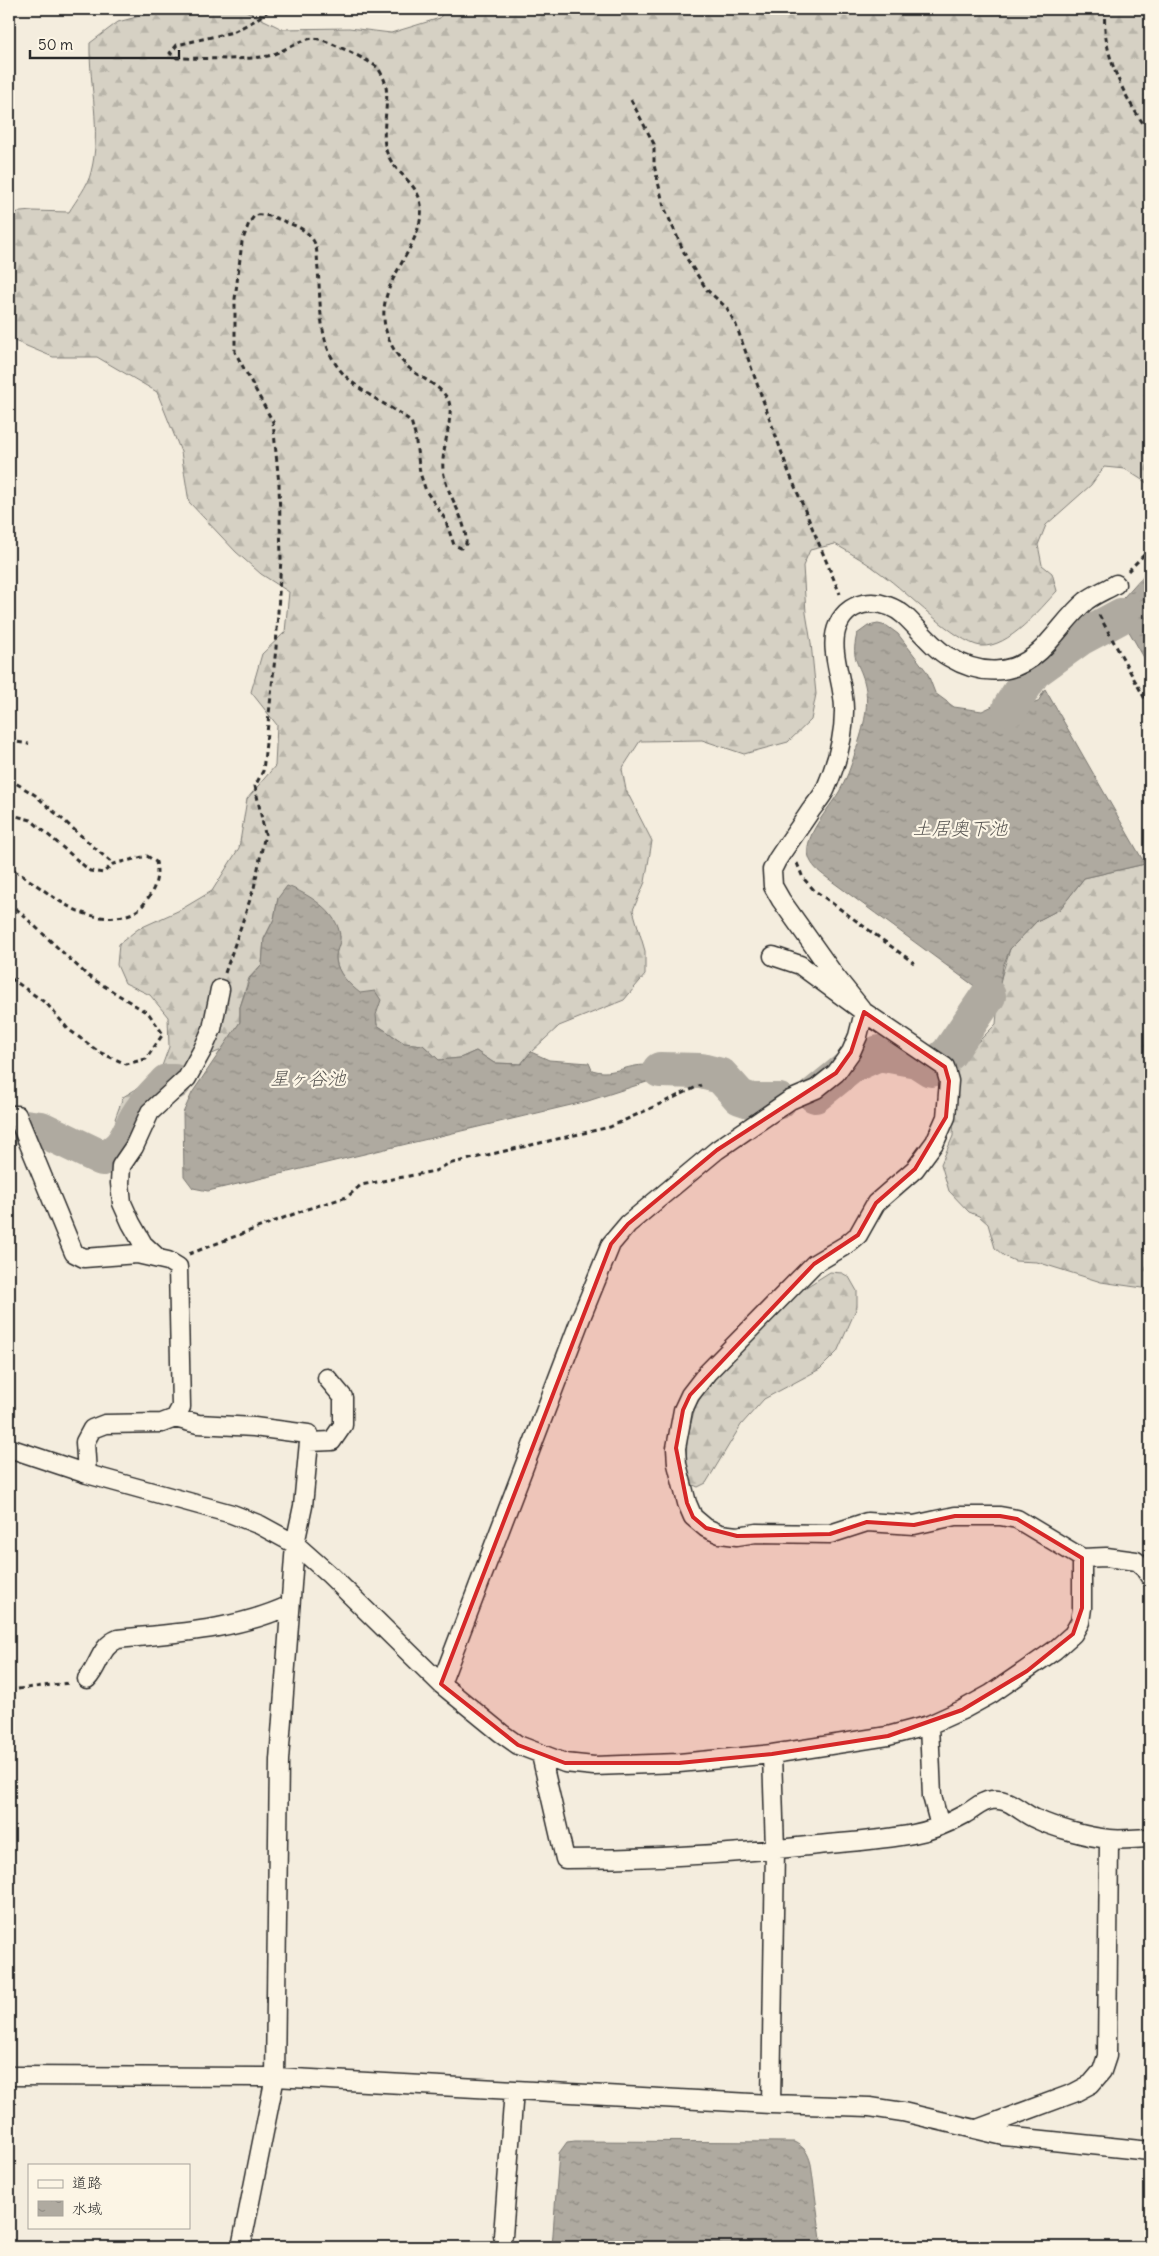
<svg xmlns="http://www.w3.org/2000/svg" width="1159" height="2256" viewBox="0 0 1159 2256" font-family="Delius,'Klee One',sans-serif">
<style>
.forest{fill:url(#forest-firs);stroke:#807e78}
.water{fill:url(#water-ripples);stroke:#7a7771}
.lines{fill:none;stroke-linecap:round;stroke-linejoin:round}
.river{stroke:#afaaa0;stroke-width:36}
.minor-casing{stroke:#2b2b2b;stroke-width:21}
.path{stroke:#2b2b2b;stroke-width:3;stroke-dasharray:5 4;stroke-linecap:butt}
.minor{stroke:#fcf5e5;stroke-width:18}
.marked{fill:#d62828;fill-opacity:0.2;stroke:#d62828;stroke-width:4;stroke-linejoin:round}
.labels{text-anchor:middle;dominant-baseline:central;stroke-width:4.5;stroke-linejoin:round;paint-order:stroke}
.water-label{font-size:19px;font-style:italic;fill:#595754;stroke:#fcf5e5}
</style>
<defs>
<pattern id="forest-firs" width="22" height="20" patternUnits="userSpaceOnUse" patternTransform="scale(1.25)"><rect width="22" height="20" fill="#d6d1c4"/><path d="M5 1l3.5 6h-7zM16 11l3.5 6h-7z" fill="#b8b4a9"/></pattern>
<pattern id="water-ripples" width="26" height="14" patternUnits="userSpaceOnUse" patternTransform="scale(1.25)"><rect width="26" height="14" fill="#afaaa0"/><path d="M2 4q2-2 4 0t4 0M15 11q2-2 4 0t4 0" fill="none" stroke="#8f8b83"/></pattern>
</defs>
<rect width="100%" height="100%" fill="#f4edde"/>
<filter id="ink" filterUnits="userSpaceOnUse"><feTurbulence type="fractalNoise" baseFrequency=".02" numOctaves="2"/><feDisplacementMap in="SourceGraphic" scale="10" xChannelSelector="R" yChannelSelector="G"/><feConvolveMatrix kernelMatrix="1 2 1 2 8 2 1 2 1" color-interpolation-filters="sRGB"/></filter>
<g filter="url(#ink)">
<path class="forest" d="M166 9H242L282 29 349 28 391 33 440 18 444 9H1150V485L1125 469 1104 467 1091 485 1046 525 1038 545 1042 565 1052 573 1057 591C1040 609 1009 648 981 646 956 643 906 591 883 575 868 563 852 554 835 544L810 550 803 566 806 613 811 643 816 694 811 720 788 742 744 754 702 740 640 741 622 769 626 790 652 841 645 882 633 910 645 951V975L624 1000 559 1026 531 1052 521 1064 494 1063 476 1051 460 1058 439 1060 423 1045 404 1043 377 1025C374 997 340 987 336 960 335 953 339 943 340 936L278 898 274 919 264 939 262 964 249 978 240 1007V1022L224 1049 186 1065 162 1081 142 1103 127 1125 115 1119 123 1097 143 1085 162 1066 169 1047 168 1017 150 995 125 983 117 965 119 944 138 929 180 910 212 891 239 848 247 799 275 766 277 725 251 692 262 654 285 632 289 592 261 574 236 552 189 502 181 452 157 392 97 357H53L12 340 9 302V220L10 213 32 211 69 212C76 200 88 186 91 172 102 129 89 86 90 43L118 22Z
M1145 864H1150V1289L1101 1282 1037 1262 1015 1261 1004 1256 995 1248 988 1224 979 1216 969 1212 949 1191 941 1164 953 1136 956 1064 996 1024 1000 981 1010 949 1037 921 1060 909 1084 878Z
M830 1272 842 1273 849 1277 857 1291V1307L837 1352 820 1369 764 1399 741 1425 706 1483 698 1487 691 1484 686 1469 687 1439 695 1407 710 1381 795 1294Z"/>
<path class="water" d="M1150 568V668L1115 607Z
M878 624 887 626 898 634 927 672 935 693 954 707 982 711 997 704C1012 708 1023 707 1038 702L1045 689 1145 864 1084 878 1060 909 1037 921 1010 949 1003 966 998 996H988L826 877C819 872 811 865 809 857 802 837 829 809 839 792 846 781 851 766 855 753 862 733 870 707 865 685 860 662 850 662 857 634L868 626Z
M287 886C307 893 339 912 340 937 341 944 335 952 336 959 337 973 350 985 360 993L375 991 381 1000 376 1015 377 1025 404 1043 423 1045 439 1060 460 1058 476 1051 494 1063 521 1064 531 1052 549 1060 589 1063 592 1070C596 1071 600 1072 604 1072 622 1072 643 1058 660 1070L659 1076 653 1080 588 1101 208 1191 193 1188 184 1176 183 1113 192 1093 240 1022V1007L250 978 262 964 264 939 274 919 278 898Z
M575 2141 794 2142C804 2147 808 2152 811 2164L822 2247H552L559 2153 567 2142Z"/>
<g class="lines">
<path class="river" d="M1010 708 1033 672 1080 638 1121 616
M660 1070 701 1071 721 1076 740 1097 752 1101H779
M815 1095 852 1065 879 1053 917 1060 931 1069 949 1053 988 996
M9 1125 41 1129 102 1158C130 1149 127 1129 143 1109 150 1099 159 1091 167 1082H174"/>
<defs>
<path id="minor" d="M773 956 800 965 864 1012 945 1067 949 1081 946 1117 935 1142 915 1169 876 1203 858 1235 846 1245 814 1264 707 1373 690 1395 683 1410 676 1448 677 1464 687 1503 693 1517 706 1528 720 1534 737 1536 756 1533 830 1534 867 1522 914 1525 955 1516H1000L1017 1519 1082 1558 1106 1557 1136 1561 1144 1568 1150 1577
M9 1115H17L74 1253 84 1258 137 1254 159 1259
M175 1418 198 1424 254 1427 308 1434 309 1442 303 1506 295 1544 279 1760 275 2077 241 2247
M309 1442 332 1441 343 1425V1397L327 1378
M9 1448 87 1474 232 1514 260 1525 295 1544 330 1575 441 1684 501 1733 518 1745 565 1763 594 1766 679 1763 772 1754 888 1736 929 1725 962 1710 991 1694 1055 1650 1073 1634 1080 1622 1082 1608V1558
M87 1474 85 1442 92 1429 105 1424 162 1423 175 1418 181 1407 178 1267 168 1261 159 1259 143 1244 131 1223 122 1203 120 1183 121 1166 134 1147 150 1112 187 1078 203 1049 212 1029 220 989
M87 1679C100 1665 100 1646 118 1639 176 1633 237 1630 290 1605
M441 1684 582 1315 611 1244 628 1224 717 1150 790 1100 816 1089 836 1073 851 1052 858 1036 864 1012 835 976 781 900 773 886 772 870 777 860C788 843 800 827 811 810 816 803 823 796 826 788 836 765 844 736 844 711 845 684 827 649 838 625 850 597 885 598 905 616 918 628 934 649 949 657 979 675 1012 677 1040 651 1056 636 1069 615 1086 601 1095 594 1106 590 1116 584
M929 1725 932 1796 940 1826
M541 1755 565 1859C650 1859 734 1854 818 1845 850 1842 882 1840 913 1834 930 1831 949 1823 965 1814 975 1809 981 1801 992 1800 1009 1797 1021 1813 1036 1819 1055 1828 1088 1837 1109 1839 1122 1841 1137 1838 1150 1838
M9 2076 275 2077 771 2104 870 2107 903 2112 1004 2136 1150 2151
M771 2104 775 1850 772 1754
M977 2129 1074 2093 1091 2084 1102 2071 1107 2056 1109 1840
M503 2236 514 2090"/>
</defs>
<use href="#minor" class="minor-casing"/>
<path class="path" d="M1105 9C1101 53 1124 98 1150 133
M631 100 654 144V165L664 207 687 259 707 290 727 308 736 325 788 470 840 594
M1128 571 1150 549
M1099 615 1150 708
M9 741 29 744
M9 779 35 795 113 864
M9 814 31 820 90 871 103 873 113 864 147 856 156 862C159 877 155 889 146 901 139 912 130 915 117 917 72 922 47 887 9 868
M797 863 803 878 814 890 914 963
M9 902 88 976 149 1014 163 1034 146 1059 126 1064 99 1052 68 1029 47 1004 9 977
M225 973 254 888 265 834 255 786 263 771 276 648 281 558 279 484 273 422 235 352V299L242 242 249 223 255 215C268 214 276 218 288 223 297 226 307 230 313 240 318 247 317 261 318 270 321 302 318 339 337 366 355 391 386 403 411 421L415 435 420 473 426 491 445 519 454 545 461 548 466 544C467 517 446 496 443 469 441 450 454 417 449 402 443 386 421 379 409 368 397 357 388 342 385 326 377 286 412 258 420 221 429 183 391 177 385 146 382 126 390 100 385 82 384 78 380 71 378 68 373 62 321 37 313 38 301 39 281 53 268 56 239 61 207 58 177 58L170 53 177 45 233 32 254 21 271 9
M189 1254 307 1209 347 1197 361 1185 435 1171 448 1164 610 1127 701 1085
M9 1690 69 1683"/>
<use href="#minor" class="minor"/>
</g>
</g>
<path class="marked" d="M864 1012 945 1067 949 1081 946 1117 915 1169 876 1203 858 1235 814 1264 690 1395 683 1410 676 1448 687 1503 693 1517 706 1528 737 1536 830 1534 867 1522 914 1525 955 1516H1000L1017 1519 1082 1558V1608L1073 1634 1027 1671 962 1710 888 1736 772 1754 679 1763H565L518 1745 441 1684 611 1244 628 1224 717 1150 836 1073 851 1052Z"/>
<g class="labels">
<g class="water-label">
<text x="960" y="828">土居奥下池</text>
<text x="308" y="1078">星ヶ谷池</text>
</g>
</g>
<rect width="1159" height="2256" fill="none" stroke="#fcf5e5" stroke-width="30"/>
<rect x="15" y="15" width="1129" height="2226" fill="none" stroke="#2b2b2b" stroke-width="2" filter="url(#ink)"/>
<rect x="28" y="2164" width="162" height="65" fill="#fcf5e5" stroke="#a8a49b"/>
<rect x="38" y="2180" width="25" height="8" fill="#fcf5e5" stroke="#a8a49b"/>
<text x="72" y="2188" font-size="15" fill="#2b2b2b">道路</text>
<rect x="38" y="2201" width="25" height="15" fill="url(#water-ripples)" stroke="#a8a49b"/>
<text x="72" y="2214" font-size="15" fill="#2b2b2b">水域</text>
<path d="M30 50v8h149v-8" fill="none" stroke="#2b2b2b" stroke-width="2.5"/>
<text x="38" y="50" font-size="15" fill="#2b2b2b" stroke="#fcf5e5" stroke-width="4" paint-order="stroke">50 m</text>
</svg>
